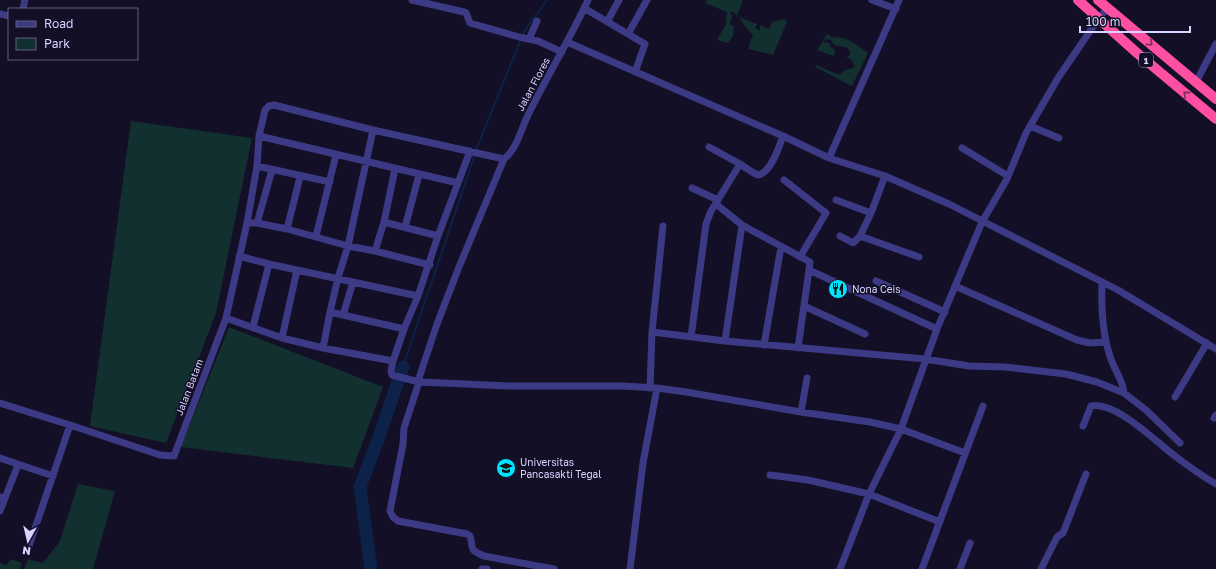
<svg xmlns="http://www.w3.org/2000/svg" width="1216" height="569" viewBox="0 0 1216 569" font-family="'Golos Text',sans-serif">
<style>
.green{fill:#12302f}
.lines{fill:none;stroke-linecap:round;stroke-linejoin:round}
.stream{stroke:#0c2248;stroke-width:2}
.river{stroke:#0c2248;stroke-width:13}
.minor{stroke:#3d3a85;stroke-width:7}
.highway{stroke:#ff4fa3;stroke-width:10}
.oneway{stroke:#7d2c5e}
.labels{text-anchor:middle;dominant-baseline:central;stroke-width:3;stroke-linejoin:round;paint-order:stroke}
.shield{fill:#130f26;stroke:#9e99be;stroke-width:1}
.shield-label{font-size:9px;font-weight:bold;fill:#d9d4ff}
.street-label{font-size:10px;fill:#d9d4ff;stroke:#130f26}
.poi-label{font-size:10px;fill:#d9d4ff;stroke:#130f26;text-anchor:start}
</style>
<rect width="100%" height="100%" fill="#130f26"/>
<path class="green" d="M707 0H743L737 16 733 12H730L732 16 730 24 734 26 733 36 728 43 717 40 726 24 727 12 705 3Z
M739 17 757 24 755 28 760 31V25L769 29 772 22 785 19 787 22 773 55 748 49 753 35 746 28Z
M827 34 833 38C845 34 859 47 868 53L852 86 815 67 816 65 839 75 845 70 855 67 851 59 846 57 850 55V53L848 48 834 45 831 40 826 39 823 42 829 43 831 48 835 49V53L833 56 817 50Z
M131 121 252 138 216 313 166 443 90 426Z
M229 327 383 387 353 468 181 447Z
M78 484 115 491 93 569H24L28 559 43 563 60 541Z
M11 559 22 563 20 569H0V563L6 565Z"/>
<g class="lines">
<path class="stream" d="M523 35 525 30 547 0
M476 150 521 39
M403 367 475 154"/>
<path class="river" d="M371 569 360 487 379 437 403 367"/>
<path class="minor" d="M412 0 464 12 466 13 470 23 519 37 538 41 562 52
M872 0 896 9
M584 8 645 44 635 72
M23 9 25 0
M0 14 9 16
M607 22 619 0
M628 34 647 0
M529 39 537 21
M567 42 783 136 829 158 885 176 949 204 1118 290 1216 349
M1196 82 1216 44
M1030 126 1059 138
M259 136 458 183
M709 147 740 164
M962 148 1008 176
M470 151 438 236 418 296 404 329 393 361 391 371 392 375 419 382 443 383 508 386H622L657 388 686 392 801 412 870 422 901 429 965 453
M829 158 899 0
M257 166 330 182
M784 180 826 213 800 257
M692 188 718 200
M836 200 871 213
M716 204 742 225 810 262 809 270 937 329
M384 222 438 236
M247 223H257L287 229 348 246 375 251 430 265
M257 223 272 170
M405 227 419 175
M287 229 300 177
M316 236 336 155
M840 236 853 243 860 236 919 257
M860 236 871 213 885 176
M375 251 384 222 395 169
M239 256 269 264 418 296
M876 281 945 312
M955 286 1077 340 1090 343 1106 342
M804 306 865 334
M330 312 404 329
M343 315 353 282
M226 318 247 223 257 166 259 136 265 110 269 106 274 105 373 130 504 159C517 149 521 129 528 115 547 76 570 39 588 0
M253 327 269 264
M652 332 725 341 925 359 969 366 1005 367 1066 374 1097 382 1124 393C1123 381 1116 372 1112 362 1102 336 1101 309 1102 283
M691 337 706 224 711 211 740 164 752 172 758 175C771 173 779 147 783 136
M282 338 297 270
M725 341 742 225
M764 345 781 247
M323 348 330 312 338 278 348 246 373 130
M798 348 809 270
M418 381 437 324 459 267 504 159
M419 382 404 428 403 444 390 511 393 517 398 521 467 534 470 536C474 549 468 549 484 556L554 569
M650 388 652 332 663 226
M1124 393 1146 410 1180 443
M1175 397 1207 343
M0 403 70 425 160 455 174 456 226 318 282 338 323 348 393 361
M801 412 807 378
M1214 418 1216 415
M1083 426 1091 406C1116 401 1156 442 1175 456 1188 466 1202 476 1216 484
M0 458 53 476
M770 475 808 480 869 494 940 522
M0 497 5 498 18 465
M0 511 5 498
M29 546 70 425
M482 569H487
M630 569 643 463 657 388
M840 569 869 494 901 429 937 329 982 222 1007 179 1026 133 1058 78 1099 18 1108 8
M922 569 983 406
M960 569 970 543
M1041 569 1057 537 1063 533 1086 474"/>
<path class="highway" d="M1078 0 1137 53 1216 119
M1098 0 1216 99"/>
</g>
<defs><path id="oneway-chevron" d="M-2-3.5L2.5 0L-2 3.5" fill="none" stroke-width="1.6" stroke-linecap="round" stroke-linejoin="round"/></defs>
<g class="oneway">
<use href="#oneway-chevron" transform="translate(1150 43) rotate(40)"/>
<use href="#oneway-chevron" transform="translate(1186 94) rotate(-140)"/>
</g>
<defs>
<symbol id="restaurant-disc" viewBox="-11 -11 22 22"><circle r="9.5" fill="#00e5ff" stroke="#130f26"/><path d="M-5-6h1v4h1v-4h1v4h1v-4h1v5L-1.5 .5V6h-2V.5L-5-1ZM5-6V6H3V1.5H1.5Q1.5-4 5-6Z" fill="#111"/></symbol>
<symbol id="university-disc" viewBox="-11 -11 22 22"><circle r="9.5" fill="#00e5ff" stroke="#130f26"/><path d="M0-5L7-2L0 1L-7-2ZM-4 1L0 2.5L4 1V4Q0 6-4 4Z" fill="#111"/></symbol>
</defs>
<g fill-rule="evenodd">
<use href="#restaurant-disc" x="827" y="278" width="22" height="22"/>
<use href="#university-disc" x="495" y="457" width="22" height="22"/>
</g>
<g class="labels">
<rect class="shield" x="1139" y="53" width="14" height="14" rx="3"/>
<g class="shield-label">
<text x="1146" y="60">1</text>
</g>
<g class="street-label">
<text transform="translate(533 84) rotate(-62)">Jalan Flores</text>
<text transform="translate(189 387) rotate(-69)">Jalan Batam</text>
</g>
<g class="poi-label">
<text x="852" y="289">Nona Ceis</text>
<text x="520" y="462">Universitas<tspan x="520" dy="12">Pancasakti Tegal</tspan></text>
</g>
</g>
<rect x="8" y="8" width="130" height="52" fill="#130f26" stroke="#625e7d"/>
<rect x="16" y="21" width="20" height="6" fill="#3d3a85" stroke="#625e7d"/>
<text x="44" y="28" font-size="12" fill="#d9d4ff">Road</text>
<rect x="16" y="38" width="20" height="12" fill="#12302f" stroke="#625e7d"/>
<text x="44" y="48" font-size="12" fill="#d9d4ff">Park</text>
<g transform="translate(28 541) rotate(188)" stroke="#130f26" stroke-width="3" paint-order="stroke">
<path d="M0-3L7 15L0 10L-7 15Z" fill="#d9d4ff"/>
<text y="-6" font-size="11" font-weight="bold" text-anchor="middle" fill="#d9d4ff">N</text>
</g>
<path d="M1080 26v6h110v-6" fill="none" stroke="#d9d4ff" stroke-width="2"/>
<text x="1086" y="26" font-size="12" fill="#d9d4ff" stroke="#130f26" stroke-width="3" paint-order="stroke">100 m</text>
</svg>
